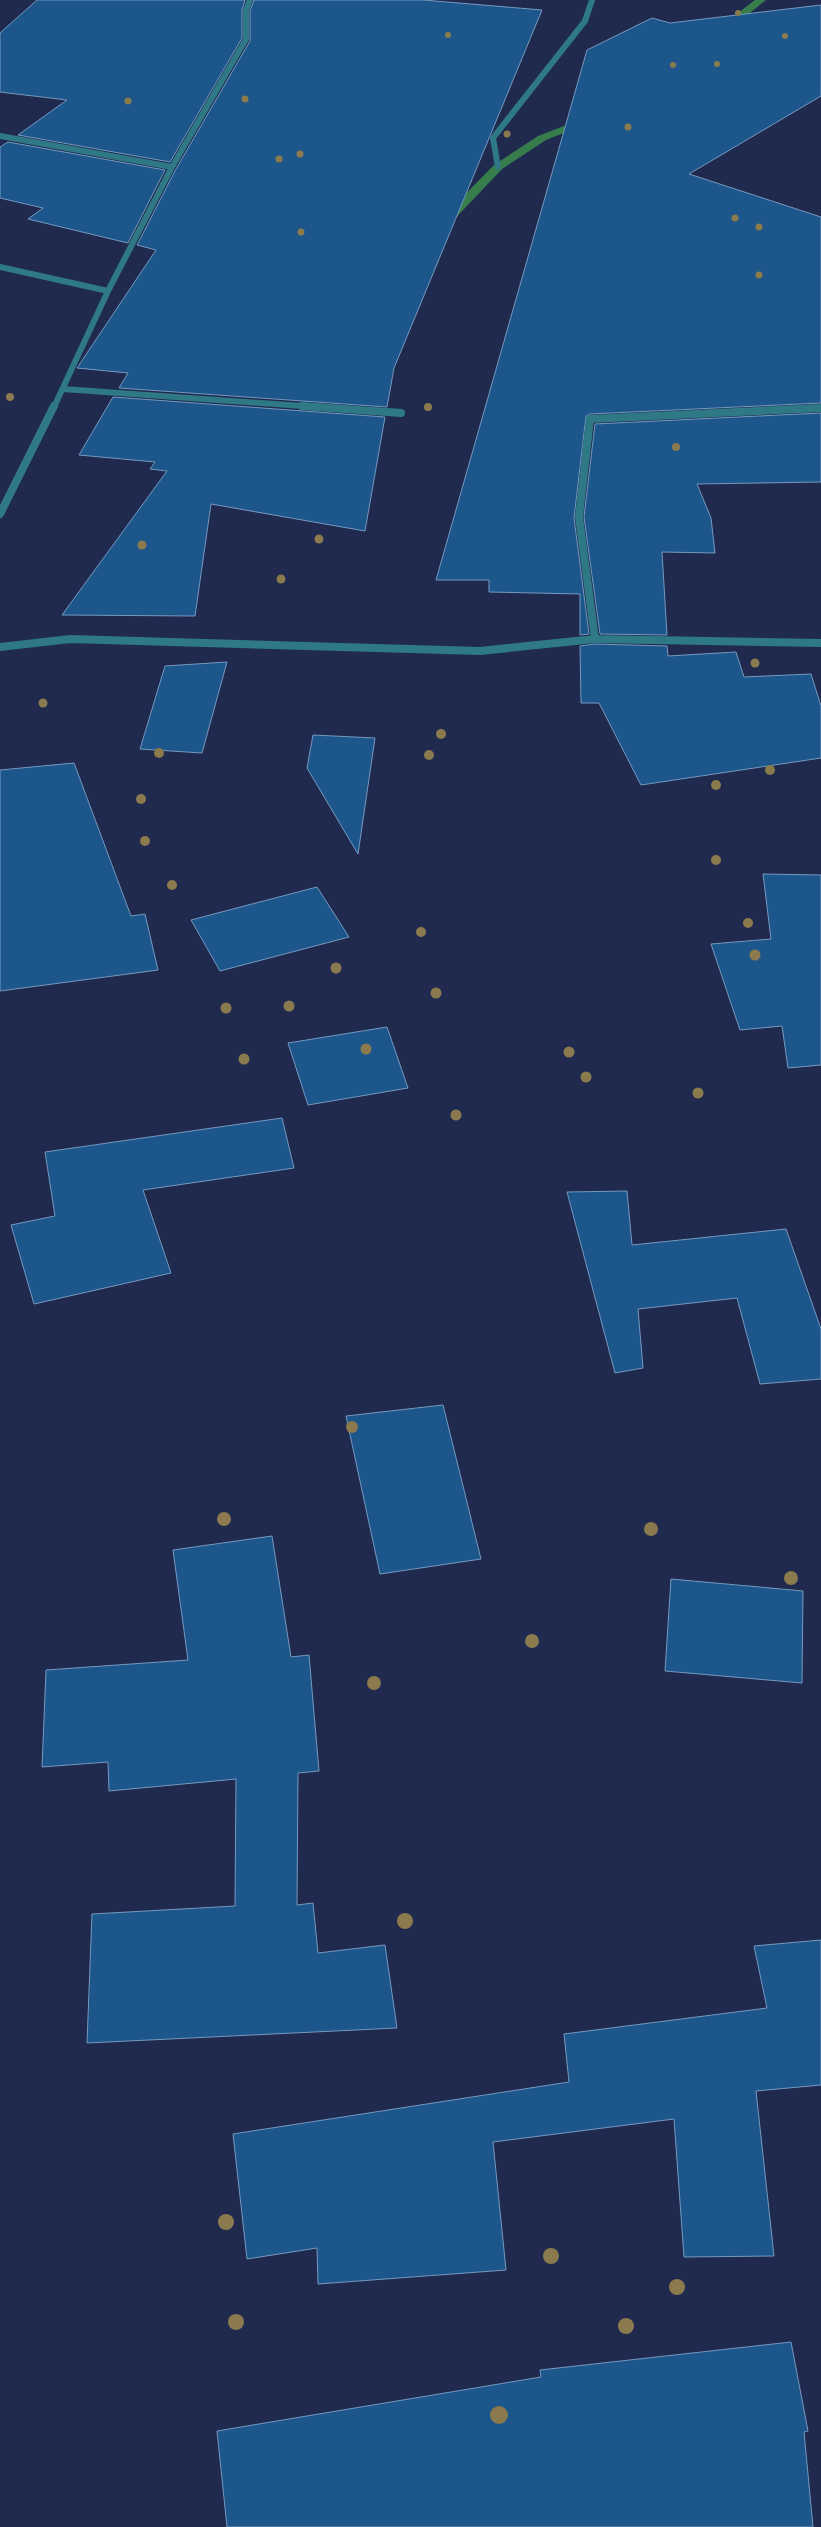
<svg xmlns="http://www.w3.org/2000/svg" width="821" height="2527" viewBox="0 0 821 2527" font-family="Poppins,sans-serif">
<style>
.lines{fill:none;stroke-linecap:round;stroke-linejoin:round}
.stream{fill:#377d4b;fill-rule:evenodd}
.building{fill:#1d568b;stroke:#7699c0}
.minor-far1{stroke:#2e7985;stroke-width:6}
.minor{stroke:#2e7985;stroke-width:8}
.tree{fill:#8a7a4d}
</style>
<rect width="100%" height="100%" fill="#202a4f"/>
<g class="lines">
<path class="stream" d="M755 0H766L725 33H717V29Z
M590 116 596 119 594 121 546 140 502 169 447 227H439V221L494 165 538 136Z"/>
</g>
<path class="building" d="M37 0H245L242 10V38L170 162 18 135 67 100 0 92V33Z
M254 0H423L542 10 394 368 387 407 119 388 128 373 77 368 156 250 137 245 176 169 250 41V11Z
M821 5V96L689 174 821 217V403L590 414 586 416 574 518 589 634 580 635V594L489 592V580H436L587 50 652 18 670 23Z
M8 142 165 170 128 243 28 219 43 208 0 198V147Z
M113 397 385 417 365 531 211 504 195 616 62 615 167 471 150 469 155 462 79 455Z
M821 413V482L697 484 711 518 715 553 662 552 667 635 600 634 584 517 595 424Z
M595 644 667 646 668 656 736 652 744 677 811 674 821 706V758L641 785 599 703H581L580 646Z
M227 662 202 753 140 749 165 666Z
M313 735 375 738 358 854 307 768Z
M74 763 131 916 145 914 158 970 0 991V770Z
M763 874 821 875V1065L788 1068 782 1026 740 1030 711 944 771 939Z
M317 887 349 937 220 971 191 920Z
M387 1027 408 1088 308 1105 288 1043Z
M282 1118 294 1168 143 1190 171 1273 34 1304 11 1225 55 1216 45 1152Z
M627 1191 632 1245 786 1229 821 1329V1379L760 1384 737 1298 638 1309 643 1368 615 1373 567 1192Z
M443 1405 481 1559 380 1574 346 1416Z
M272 1536 291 1657 309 1655 319 1771 298 1773 297 1905 313 1903 318 1953 385 1945 397 2028 87 2043 92 1914 235 1906 236 1779 109 1791 108 1762 42 1767 46 1670 188 1660 173 1550Z
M671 1579 803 1591 802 1683 665 1671Z
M821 1940V2085L756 2091 774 2256 684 2257 674 2119 493 2142 506 2270 318 2284 317 2248 247 2259 233 2134 569 2082 564 2034 767 2008 754 1946Z
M791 2342 808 2431 804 2432 813 2527H227L217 2431 541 2377 540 2370Z"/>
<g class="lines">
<path class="minor-far1" d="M0 136 172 167
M498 167 493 138 585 21 592 0
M0 267 108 291 54 407
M108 291 172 167 246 39V10L250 0
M63 389 316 407"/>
<path class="minor" d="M302 406 401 413
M0 514 54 406
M595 639 579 517 590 419 821 408
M0 647 70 639 480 651 595 639 821 643"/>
</g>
<g class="tree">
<circle cx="738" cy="13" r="3"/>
<circle cx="448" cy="35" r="3"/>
<circle cx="785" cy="36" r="3"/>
<circle cx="717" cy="64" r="3"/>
<circle cx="673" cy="65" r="3"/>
<circle cx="245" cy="99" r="3.5"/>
<circle cx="128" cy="101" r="3.5"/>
<circle cx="628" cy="127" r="3.5"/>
<circle cx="507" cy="134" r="3.5"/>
<circle cx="300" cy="154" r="3.5"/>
<circle cx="279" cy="159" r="3.5"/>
<circle cx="735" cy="218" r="3.5"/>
<circle cx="759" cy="227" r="3.5"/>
<circle cx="301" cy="232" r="3.5"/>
<circle cx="759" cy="275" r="3.5"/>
<circle cx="10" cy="397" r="4"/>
<circle cx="428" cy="407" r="4"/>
<circle cx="676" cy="447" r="4"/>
<circle cx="319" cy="539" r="4.5"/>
<circle cx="142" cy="545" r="4.5"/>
<circle cx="281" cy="579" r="4.5"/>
<circle cx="755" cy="663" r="4.5"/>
<circle cx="43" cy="703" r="4.5"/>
<circle cx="441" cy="734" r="5"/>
<circle cx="159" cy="753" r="5"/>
<circle cx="429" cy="755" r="5"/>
<circle cx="770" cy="770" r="5"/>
<circle cx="716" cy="785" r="5"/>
<circle cx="141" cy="799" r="5"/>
<circle cx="145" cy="841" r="5"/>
<circle cx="716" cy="860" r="5"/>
<circle cx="172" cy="885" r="5"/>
<circle cx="748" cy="923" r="5"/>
<circle cx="421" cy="932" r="5"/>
<circle cx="755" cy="955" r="5.5"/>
<circle cx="336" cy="968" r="5.5"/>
<circle cx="436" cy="993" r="5.5"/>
<circle cx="289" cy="1006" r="5.5"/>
<circle cx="226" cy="1008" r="5.5"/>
<circle cx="366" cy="1049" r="5.5"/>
<circle cx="569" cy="1052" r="5.5"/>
<circle cx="244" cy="1059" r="5.5"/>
<circle cx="586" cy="1077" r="5.5"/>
<circle cx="698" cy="1093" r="5.5"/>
<circle cx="456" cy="1115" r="5.5"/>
<circle cx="352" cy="1427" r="6"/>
<circle cx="224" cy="1519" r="7"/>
<circle cx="651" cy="1529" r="7"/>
<circle cx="791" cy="1578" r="7"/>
<circle cx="532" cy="1641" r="7"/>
<circle cx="374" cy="1683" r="7"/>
<circle cx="405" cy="1921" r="8"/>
<circle cx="226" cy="2222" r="8"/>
<circle cx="551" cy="2256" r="8"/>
<circle cx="677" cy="2287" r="8"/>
<circle cx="236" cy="2322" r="8"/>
<circle cx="626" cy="2326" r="8"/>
<circle cx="499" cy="2415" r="9"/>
</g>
</svg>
